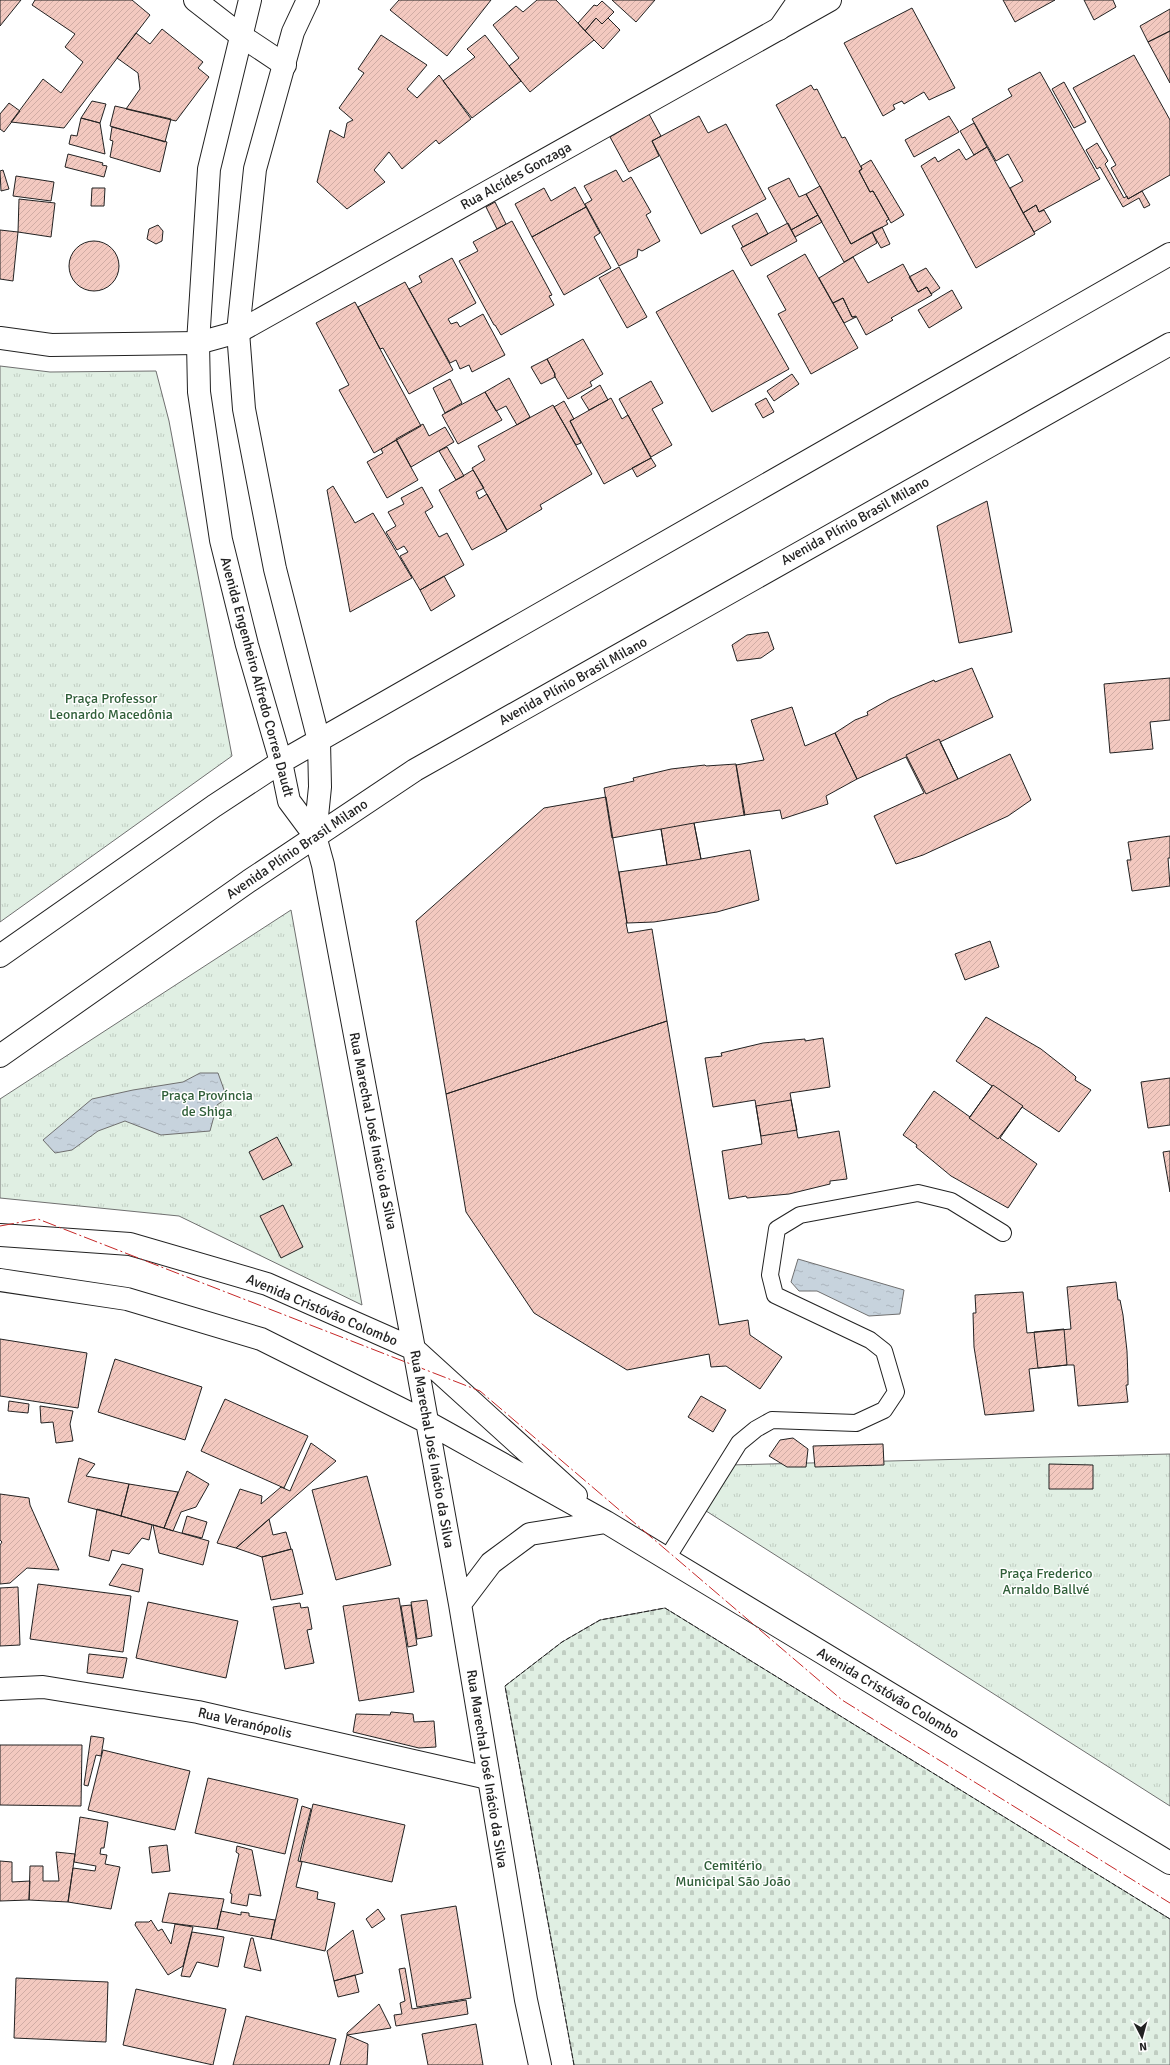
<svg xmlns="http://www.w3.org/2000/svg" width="1170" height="2065" viewBox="0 0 1170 2065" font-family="Signika,sans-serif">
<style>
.cemetery{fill:url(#cemetery-stones);stroke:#6f6f6f}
.park{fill:url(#park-tufts);stroke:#6f6f6f}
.water{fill:url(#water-ripples);stroke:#6f6f6f}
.building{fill:url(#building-hatch);stroke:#222}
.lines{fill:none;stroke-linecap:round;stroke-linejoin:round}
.service-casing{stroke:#222;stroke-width:18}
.minor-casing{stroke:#222;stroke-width:24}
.tertiary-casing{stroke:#222;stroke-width:24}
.secondary-casing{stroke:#222;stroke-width:24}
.service{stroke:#fff;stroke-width:16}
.minor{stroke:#fff;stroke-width:22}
.tertiary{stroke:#fff;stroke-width:22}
.secondary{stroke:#fff;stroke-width:22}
.fence{stroke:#222;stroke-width:1;stroke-dasharray:5 2;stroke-linecap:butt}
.power{stroke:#c62828;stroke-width:1;stroke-dasharray:14 3 2 3;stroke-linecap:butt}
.labels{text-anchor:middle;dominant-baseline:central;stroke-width:3;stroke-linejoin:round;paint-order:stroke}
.street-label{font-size:14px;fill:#222;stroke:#fff}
.park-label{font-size:14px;fill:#2f5e38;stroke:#fff}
</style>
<defs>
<pattern id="cemetery-stones" width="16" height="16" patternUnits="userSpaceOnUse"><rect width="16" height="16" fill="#e0efe3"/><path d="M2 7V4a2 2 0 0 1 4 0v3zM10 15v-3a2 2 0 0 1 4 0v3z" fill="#c0cdc2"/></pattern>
<pattern id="park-tufts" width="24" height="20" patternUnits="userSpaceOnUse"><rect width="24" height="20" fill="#e0efe3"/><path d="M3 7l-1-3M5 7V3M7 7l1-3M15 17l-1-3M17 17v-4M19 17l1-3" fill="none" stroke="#c0cdc2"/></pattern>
<pattern id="water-ripples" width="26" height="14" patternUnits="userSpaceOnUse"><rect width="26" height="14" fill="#c7d3dd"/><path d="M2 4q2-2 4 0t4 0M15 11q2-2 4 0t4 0" fill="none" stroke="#abb5bd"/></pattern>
<pattern id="building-hatch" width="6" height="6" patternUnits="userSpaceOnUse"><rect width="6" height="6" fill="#f3c9c0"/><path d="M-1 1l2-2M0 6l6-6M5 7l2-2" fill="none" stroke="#d0aca5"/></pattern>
</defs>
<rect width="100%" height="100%" fill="#fff"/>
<path class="cemetery" d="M665 1608 1170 1919V2065H574L505 1686 562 1642 600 1620Z"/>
<path class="park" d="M0 366 50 372 156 371 169 421 232 756 0 922Z
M291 910 362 1305 179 1216 0 1198V1099Z
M1170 1454V1806L703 1509 729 1465Z"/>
<path class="water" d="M200 1073H218L227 1098 217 1105 210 1131 161 1135 125 1121 98 1131 72 1150 55 1153 43 1140 92 1099 133 1090 183 1082Z
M798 1259 904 1290 900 1314 869 1316 817 1291H799L791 1282Z"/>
<path class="building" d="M0 0H21L0 26Z
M35 0H132L150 15 64 128 11 122 43 79 61 93 83 62 65 47 75 34 32 5Z
M399 0H491L447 56 390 10Z
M537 0H556L594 40 530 92 509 66 519 58 493 25 516 6 523 12Z
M612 0H655L636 22Z
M1003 0H1055L1015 22Z
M1084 0H1113L1116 7 1094 20Z
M602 1 614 12 602 24 596 18 585 31 578 23 594 5 597 6Z
M912 8 955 88 929 100 924 92 904 104 902 101 893 105 895 109 883 116 844 43Z
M1170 9V31L1148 42 1140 26Z
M596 18 602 24 608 18 620 30 603 49 585 31Z
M162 29 203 62 198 68 209 77 176 121 126 109 140 89 138 73 117 58 136 33 150 44Z
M1170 31V83L1148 42Z
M381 35 427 65 407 89 417 98 439 75 471 119 439 144 436 140 402 169 389 152 374 170 385 182 347 209 317 182 330 130 344 138 347 123 353 120 339 108 364 73 358 69Z
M485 35 521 81 472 118 443 81 475 57 467 49Z
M1134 55 1170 120V175L1128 199 1111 168 1116 165 1073 88Z
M1040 72 1100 179 1039 212 1036 205 1023 213 1010 188 1023 181 1008 154 996 161 972 119 1012 96 1008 89Z
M1064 82 1086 122 1074 128 1052 89Z
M811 85 814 90 817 89 842 138 845 137 862 169 859 171 870 192 873 191 889 219 886 221 888 224 851 244 776 105Z
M92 101 106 104 100 123 81 118Z
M9 103 20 111 4 132 0 129V114Z
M115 106 171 119 165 142 110 126Z
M649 114 661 136 652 141 659 156 629 172 610 137Z
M699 116 708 133 726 124 766 199 701 234 652 141Z
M949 116 959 132 914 157 905 140Z
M81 118 100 123 105 154 69 144 71 135 77 136Z
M974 123 987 147 974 155 960 131Z
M112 127 167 142 160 172 110 157 113 141 110 140Z
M1097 143 1108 161 1105 164 1124 198 1127 196 1128 199 1142 191 1150 205 1144 208 1139 198 1123 207 1100 167 1097 169 1086 150Z
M987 147 1035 234 976 268 921 166 935 157 938 162 959 149 966 160Z
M68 154 103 163 102 165 107 166 104 177 65 167Z
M871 160 904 215 891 223 873 191 870 192 859 171 862 169 861 166Z
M3 170 9 189 1 191 0 171Z
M616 170 623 182 631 177 651 212 646 215 660 241 642 251 638 249 637 257 619 266 585 204 592 200 584 186Z
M16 176 54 182 51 201 13 196Z
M789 178 799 197 806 194 818 215 791 230 768 188Z
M820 186 851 244 872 232 877 243 844 262 806 194Z
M575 187 586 207 532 237 515 204 544 188 551 201Z
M92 188H105L104 206H91Z
M19 199 55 203 51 237 18 232Z
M495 202 506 224 497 229 486 207Z
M1036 205 1039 212 1044 210 1051 222 1034 232 1023 213Z
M586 207 600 233 594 237 611 268 564 295 532 237Z
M757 213 768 234 743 247 732 226Z
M818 215 822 222 795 237 791 230Z
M512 221 552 295 549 296 554 305 501 335 495 325H494L459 261 478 251 473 242Z
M788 223 797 241 751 266 741 248Z
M158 225 163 231 162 241 156 244 147 239 149 229Z
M882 227 890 244 881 248 872 232Z
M0 230 18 232 13 281 0 279Z
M69 266a25 25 0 1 1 50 0a25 25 0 1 1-50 0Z
M805 254 858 348 811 374 778 314 786 310 767 276Z
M853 257 868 283 903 264 918 292 927 287 932 295 891 318 893 320 866 335 856 316 852 317 843 298 833 303 819 278Z
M452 258 476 303 448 319 451 324 457 322 460 327 483 314 505 355 472 372 469 365 460 369 456 360 450 363 409 289 422 282 419 276Z
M619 267 647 317 627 328 599 278Z
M926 268 940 288 931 294 927 287 918 292 909 277Z
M733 270 789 369 712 412 656 312Z
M405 282 453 370 409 394 383 348 380 349 379 347 358 307Z
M952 290 962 308 929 328 918 310Z
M843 298 852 317H856L844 323 833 303Z
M355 302 421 426 374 453 339 390 349 385 316 323Z
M583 339 603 374 590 382 592 386 568 399 554 375 555 374 547 359Z
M547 359 555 374V377L541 384 531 367Z
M792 374 799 384 774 401 767 391Z
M509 378 530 417 517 425 506 406 496 411 485 392Z
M450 379 462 403 445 413 433 388Z
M651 381 663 403 652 409 672 445 651 457 619 399Z
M600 385 608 400 589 410 581 397Z
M485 392 502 420 458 444 442 415Z
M611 398 622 419 628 415 651 458 604 484 570 421Z
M766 398 774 412 763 418 755 404Z
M564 401 574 419 570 421 581 443 576 445 554 407Z
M553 405 592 474 540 505 542 509 507 530 472 468 485 460 478 446Z
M423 424 429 436 445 427 454 442 411 467 396 439Z
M396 440 418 480 387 498 367 462 383 453 381 449Z
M447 447 464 476 456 480 439 451Z
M651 458 656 466 637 477 632 468Z
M473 470 484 488 476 492 479 499 487 494 507 531 472 550 439 490Z
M333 486 355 523 373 513 412 578 350 612 327 490Z
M422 487 433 507 425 512 439 537 447 533 464 565 420 590 400 556 408 552 404 546 397 550 386 532 396 526 388 512 404 504 401 498Z
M987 501 1012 632 959 643 937 526Z
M444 576 455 596 431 611 420 590Z
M768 632 774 649 761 658 737 661 732 645 747 635Z
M972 668 993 717 940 742 958 779 1010 754 1031 800 1008 816 923 855 896 864 874 816 924 793 906 757 857 779 835 733 855 720 868 715 867 712 890 699 934 680 935 682Z
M1170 678V720L1150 722 1153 749 1110 753 1104 684Z
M792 707 805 746 835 733 857 779 826 796 828 804 782 819 780 810 744 815 736 765 764 760 751 720Z
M939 739 958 779 926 794 906 755Z
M736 764 745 815 694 823 701 859 750 850 759 900 717 912 654 922 627 923 619 872 667 865 661 829 612 838 604 788 634 781 633 778 671 769 705 765 706 766Z
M606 797 627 923H626L628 933 652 929 667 1021 446 1094 416 921 544 808Z
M694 823 701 859 667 865 661 829Z
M1170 836V858H1168L1170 886 1132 891 1127 860H1131L1128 842Z
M990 941 999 967 965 980 955 954Z
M986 1017 1041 1049 1074 1075 1076 1077 1075 1080 1091 1090 1059 1132 1022 1107 1000 1138 1037 1164 1008 1208 951 1176 916 1147 917 1145 903 1135 934 1091 970 1117 992 1086 956 1061Z
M667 1021 719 1325 748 1320 750 1335 782 1357 760 1389 726 1366 711 1367 709 1354 627 1370 534 1313 466 1212 446 1094Z
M823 1038 830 1087 790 1093 798 1138 839 1131 847 1179 830 1181V1184L789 1194 747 1198 746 1196 729 1199 722 1151 762 1144 756 1106 755 1100 713 1107 705 1058 722 1056 721 1053 763 1043 805 1039V1041Z
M1170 1078V1125L1148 1128 1141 1082Z
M993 1085 1023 1106 998 1139 969 1118Z
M791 1100 797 1130 761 1136 756 1106Z
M277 1137 292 1165 263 1180 249 1152Z
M1170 1151V1192L1163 1152Z
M283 1205 303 1247 281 1258 260 1216Z
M1116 1282 1118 1300H1120L1123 1315 1127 1351 1128 1379V1385H1126L1128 1402 1078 1406 1074 1365H1067L1029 1369 1034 1411 985 1415 974 1347 973 1313H976L975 1295 1023 1292 1027 1333 1071 1329 1067 1287Z
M1064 1329 1067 1365 1038 1368 1034 1332Z
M0 1339 87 1353 78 1408 0 1396Z
M115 1359 202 1387 185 1440 98 1412Z
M701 1396 726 1410 713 1432 688 1417Z
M225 1399 308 1436 284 1488 201 1451Z
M9 1401 29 1404 28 1413 8 1411Z
M40 1406 73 1411 70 1424 73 1441 56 1443 53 1422 41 1423Z
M793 1438 808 1449 806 1467H787L769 1456 780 1440Z
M311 1443 336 1461 236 1548 217 1543 240 1489 262 1496 261 1504 281 1487 290 1491Z
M883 1444 884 1465 815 1467 813 1446Z
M79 1458 95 1464 86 1476 129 1484 121 1516 68 1502Z
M1049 1464 1093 1465V1489H1049Z
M187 1471 209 1484 196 1507 181 1512 173 1531 164 1528Z
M367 1476 391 1565 336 1580 312 1490Z
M129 1484 178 1492 164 1528 121 1516Z
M0 1494 29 1498 30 1505 59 1570 27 1568 10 1583 0 1584V1545L2 1542 0 1540Z
M97 1509 152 1525 149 1540 142 1538 129 1554 112 1550 109 1561 89 1556Z
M187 1516 207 1522 202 1538 182 1533Z
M269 1519 273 1535 286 1532 291 1549 262 1557 236 1548Z
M153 1525 209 1541 203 1565 159 1553Z
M292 1549 303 1594 271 1600 262 1557Z
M122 1564 143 1569 139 1592 109 1585Z
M38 1584 131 1596 123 1652 30 1639Z
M18 1587 20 1645 0 1646V1588Z
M399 1598 414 1692 359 1701 343 1606Z
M427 1600 432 1636 417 1639 411 1602Z
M148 1602 238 1621 226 1678 136 1658Z
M300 1603 301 1608 308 1607 312 1629 307 1630 314 1663 285 1669 273 1607Z
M411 1605 417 1645 408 1647 401 1606Z
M89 1654 127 1658 123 1678 87 1673Z
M391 1712 413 1714 414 1722 434 1721 436 1747 419 1748 353 1732 356 1714 390 1715Z
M91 1736 104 1738 101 1756 96 1755 88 1786 84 1785Z
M0 1745H82L81 1806 0 1805Z
M103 1750 190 1771 175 1830 88 1810Z
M208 1778 298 1799 285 1854 195 1833Z
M313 1804 405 1825 392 1882 300 1861Z
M302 1806 311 1809 298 1861 302 1862 296 1887 318 1892 317 1899 335 1903 325 1951 271 1939Z
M80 1817 108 1822 104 1848H101L100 1854 107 1855 105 1864 120 1867 111 1909 68 1902 73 1868 95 1871 96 1866 74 1862Z
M167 1845 170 1871 152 1873 149 1847Z
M237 1846 252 1850 261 1896 249 1894 247 1906 231 1903 232 1894 230 1893 239 1854 236 1852Z
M56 1852 75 1854 68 1902 29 1900 30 1866H43V1881H59Z
M0 1861 12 1862V1882L30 1881 29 1900 0 1901Z
M169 1893 224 1899 217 1929 162 1922Z
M456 1906 471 1998 417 2007 401 1915Z
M378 1909 385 1919 372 1928 366 1919Z
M221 1911 241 1915V1912L249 1913V1916L275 1920 271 1939 217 1929Z
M151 1920 158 1931 162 1929 171 1944 175 1924 193 1927 183 1966 168 1975 135 1925 136 1922H149Z
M353 1930 363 1973 334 1981 327 1951Z
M192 1932 224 1937 218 1967 197 1962 190 1977 181 1976Z
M251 1938H253L261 1971 244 1967Z
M405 1968 412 2009 466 2000 468 2014 396 2026 394 2015 402 2014 400 2003 405 2001 399 1969Z
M355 1975 359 1992 338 1997 334 1981Z
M16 1978 108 1982 106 2042 14 2038Z
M136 1989 226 2009 213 2065 123 2045Z
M379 2004 391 2028 347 2035V2033Z
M246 2016 336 2039 329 2065H233Z
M476 2024 483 2065H428L422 2034Z
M347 2035 368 2044 367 2065H340Z"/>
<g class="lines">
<defs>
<path id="service" d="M666 1560 739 1443 756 1429 772 1420 856 1423 884 1410 896 1392 884 1351 870 1340 775 1295 770 1275 777 1229 800 1215 918 1193 951 1201 1003 1233"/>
<path id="minor" d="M195 0 240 35 285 65
M779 29 799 0
M0 338 51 345 198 343
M0 1689 43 1687 198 1712 488 1778"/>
<path id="tertiary" d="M198 343 238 332 830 0"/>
<path id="secondary" d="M250 0 209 169 198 343 199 392 221 540 247 645 281 762 289 801 315 836
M308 0 293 32 255 169 238 332 244 409 275 569 319 741 320 787 315 836 323 865 414 1349 460 1604 526 2000 540 2065
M0 956 214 806 281 762 1170 254
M0 1056 249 881 415 770 1170 344
M0 1235 130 1244 267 1284 414 1349 576 1496
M0 1280 127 1299 261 1339 427 1422 606 1522 1170 1863
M460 1604 491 1563 530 1534 606 1522"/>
</defs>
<use href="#service" class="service-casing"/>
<use href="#minor" class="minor-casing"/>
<use href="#tertiary" class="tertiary-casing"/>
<use href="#secondary" class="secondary-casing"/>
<use href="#service" class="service"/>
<use href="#minor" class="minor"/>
<use href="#tertiary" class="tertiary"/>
<use href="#secondary" class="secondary"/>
<path class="fence" d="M574 2065 505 1686 562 1642 600 1620 665 1608 1170 1919"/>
<path class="power" d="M0 1226 38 1219 480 1391 842 1700 1170 1903"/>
</g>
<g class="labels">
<g class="street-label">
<text transform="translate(516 176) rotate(-29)">Rua Alcídes Gonzaga</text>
<text transform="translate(855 521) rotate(-29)">Avenida Plínio Brasil Milano</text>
<text transform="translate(257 677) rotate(75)">Avenida Engenheiro Alfredo Correa Daudt</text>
<text transform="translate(573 681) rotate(-29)">Avenida Plínio Brasil Milano</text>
<text transform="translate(297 849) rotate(-34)">Avenida Plínio Brasil Milano</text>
<text transform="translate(373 1131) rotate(79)">Rua Marechal José Inácio da Silva</text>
<text transform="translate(322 1310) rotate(23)">Avenida Cristóvão Colombo</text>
<text transform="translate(432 1449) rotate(80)">Rua Marechal José Inácio da Silva</text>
<text transform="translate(888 1693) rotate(31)">Avenida Cristóvão Colombo</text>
<text transform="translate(245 1723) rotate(13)">Rua Veranópolis</text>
<text transform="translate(487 1769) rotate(81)">Rua Marechal José Inácio da Silva</text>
</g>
<g class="park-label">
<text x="111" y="698">Praça Professor<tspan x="111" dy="16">Leonardo Macedônia</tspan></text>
<text x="207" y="1095">Praça Província<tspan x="207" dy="16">de Shiga</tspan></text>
<text x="1046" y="1573">Praça Frederico<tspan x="1046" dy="16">Arnaldo Ballvé</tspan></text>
<text x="733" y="1865">Cemitério<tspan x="733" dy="16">Municipal São João</tspan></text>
</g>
</g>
<g transform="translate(1142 2037) rotate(174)" stroke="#ffffff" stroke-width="3" paint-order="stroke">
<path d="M0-3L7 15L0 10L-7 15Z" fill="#222222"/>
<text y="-6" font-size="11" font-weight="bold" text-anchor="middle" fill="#222222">N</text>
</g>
</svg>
